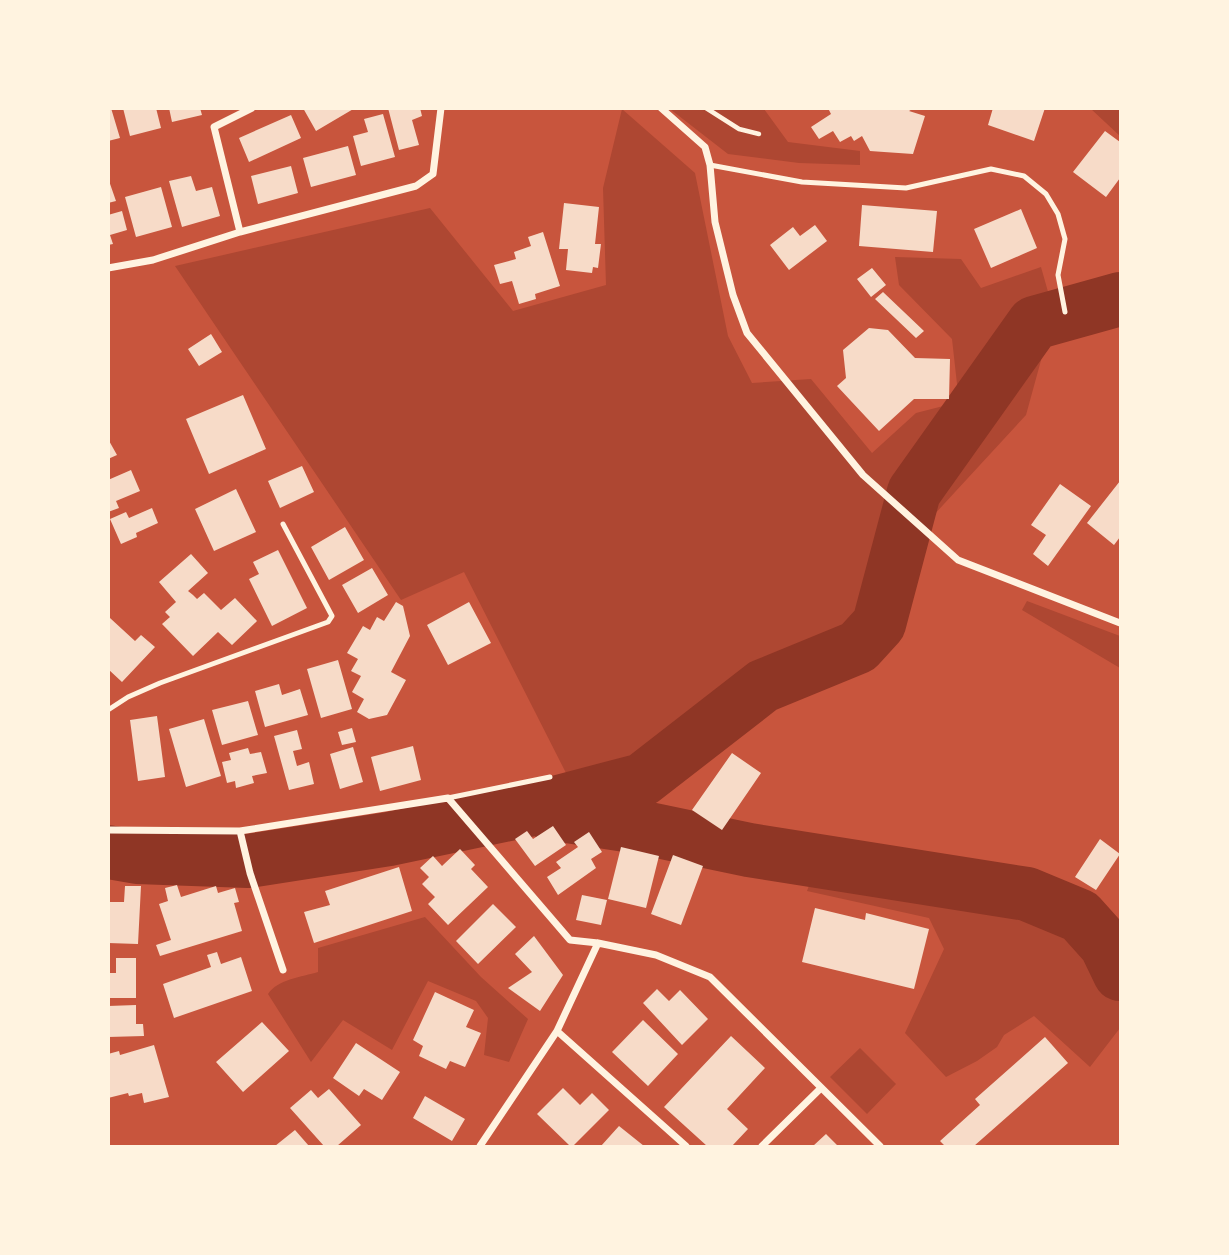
<svg xmlns="http://www.w3.org/2000/svg" width="1229" height="1255" viewBox="0 0 1229 1255" font-family="Poppins,sans-serif">
<style>
.green{fill:#ae4732}
.lines{fill:none;stroke-linecap:round;stroke-linejoin:round}
.river{stroke:#8f3625;stroke-width:54}
.building{fill:#f7dbc8}
.path{stroke:#fff3e0;stroke-width:4.5}
.service{stroke:#fff3e0;stroke-width:5}
.minor{stroke:#fff3e0;stroke-width:7}
</style>
<rect width="100%" height="100%" fill="#c8553d"/>
<path class="green" d="M622 109 695 173 728 336 752 383 811 379 872 453 916 413 959 402 952 339 899 285 895 257 961 259 981 288 1041 267 1054 313 1026 415 932 517 920 572 780 687 692 765 566 773 464 572 401 600 175 266 430 208 513 311 606 285 603 188Z
M670 109H764L788 142 860 151V165L799 163 728 154Z
M1091 109H1120V136Z
M1027 601 1120 636V668L1022 610Z
M814 872 1007 897 1070 922 1120 994V1028L1090 1067 1034 1016 1004 1035 997 1047 977 1061 946 1077 905 1033 944 949 929 918 807 891Z
M425 917 481 977 528 1019 509 1062 484 1055 488 1018 476 1001 428 981 392 1050 343 1020 311 1062 268 994C278 979 302 977 318 972V948Z
M860 1048 896 1084 867 1114 830 1077Z"/>
<g class="lines">
<path class="river" d="M548 813 639 827 749 850 1027 894 1080 916 1106 945 1120 974
M108 852 137 857 248 861 389 839 528 810 642 780 763 686 858 647 879 624 914 492 1034 323 1120 299"/>
</g>
<path class="building" d="M108 108H111L120 138 108 141Z
M123 108H156L161 128 130 136Z
M169 108H200L202 115 172 122Z
M303 108H355L316 131Z
M388 108H420L422 116 412 120 419 145 399 150Z
M828 108H914L909 111 925 116 913 154 884 152 870 151 862 136 854 141 851 136 840 142 833 131 819 139 811 127 831 114Z
M993 108H1045L1034 141 988 125Z
M383 114 395 157 361 166 353 136 368 132 364 119Z
M291 115 301 138 249 162 239 138Z
M1105 131 1120 142V178L1106 197 1073 172Z
M348 146 356 175 311 187 303 158Z
M291 166 298 193 258 204 251 176Z
M191 176 196 191 212 187 220 216 182 227 169 181Z
M108 178 116 201 108 203Z
M161 187 172 227 136 237 125 197Z
M564 203 599 207 595 244H601L598 268 593 267 592 273 566 270 568 249H559Z
M862 205 937 211 933 252 859 246Z
M1021 209 1037 248 991 268 974 229Z
M122 211 127 230 110 235 113 244 108 245V215Z
M815 225 827 241 789 270 770 245 793 227 800 236Z
M543 232 560 286 535 294 536 299 519 304 512 281 500 284 494 265 516 259 514 252 531 246 528 237Z
M872 268 886 285 871 297 857 279Z
M883 292 924 331 916 338 875 299Z
M869 328 888 330 915 358 950 359 949 399H914L879 431 837 386 846 378 843 350Z
M211 334 222 352 199 366 188 349Z
M243 395 266 449 209 474 186 419Z
M108 439 117 455 108 459Z
M302 466 314 492 280 508 268 481Z
M131 470 140 491 116 501 119 508 108 512V480Z
M1120 481V537L1114 545 1087 523Z
M1060 484 1091 506 1048 566 1033 554 1046 535 1031 525Z
M236 489 256 532 214 551 195 509Z
M152 508 158 523 136 533 137 537 121 544 110 519 126 512 129 518Z
M345 527 364 560 329 580 311 547Z
M278 550 307 608 272 626 249 579 259 574 253 562Z
M191 554 208 573 188 591 193 595 197 599 204 593 221 610 235 598 257 621 232 645 218 632 193 656 162 624 170 617 165 612 176 602 159 582Z
M372 568 388 595 358 613 342 585Z
M396 602 403 606 410 636 391 672 406 680 387 715 369 719 357 712 364 699 352 692 361 676 351 671 358 659 347 653 363 626 370 630 377 617 384 621Z
M469 602 491 643 448 665 427 625Z
M110 618 135 641 141 635 155 647 122 682 108 669Z
M338 660 352 709 321 718 307 669Z
M279 684 282 695 300 689 308 715 265 727 255 691Z
M248 701 258 735 222 745 212 710Z
M157 716 165 777 138 781 130 720Z
M204 719 221 776 186 787 169 729Z
M352 728 356 742 342 745 338 732Z
M297 730 302 749 293 751 297 766 309 762 314 784 289 790 274 736Z
M413 746 421 780 380 791 371 757Z
M353 747 363 782 340 789 330 754Z
M248 748 250 754 261 752 267 773 252 776 254 783 236 788 235 781 227 783 222 762 231 760 229 753Z
M732 753 761 773 722 830 692 810Z
M553 826 566 845 535 866 515 839 527 831 533 839Z
M589 832 602 852 591 859 596 868 558 895 547 877 561 868 556 862 578 847 574 842Z
M1100 839 1120 854 1096 890 1075 877Z
M621 847 659 856 646 908 608 899Z
M460 849 475 865 471 869 488 887 448 925 428 904 435 897 422 884 429 877 420 868 433 856 442 866Z
M673 855 703 866 681 925 651 914Z
M399 867 412 911 314 943 304 912 330 905 325 891Z
M177 885 181 897 216 886 218 893 235 888 239 902 234 903 242 931 160 956 156 945 171 940 159 904 168 901 165 888Z
M125 886H141L138 944 108 943V902H124Z
M582 895 607 900 601 925 576 920Z
M493 904 516 927 478 964 456 941Z
M815 908 865 920 866 913 929 929 914 989 802 962Z
M534 936 563 975 540 1011 508 988 532 972 515 954Z
M217 952 221 964 241 957 252 991 174 1018 163 984 211 967 207 955Z
M116 958H136V998H108V973H116Z
M657 989 669 1001 680 990 708 1019 682 1045 643 1003Z
M435 992 474 1010 466 1027 481 1033 465 1067 450 1061 446 1069 419 1056 423 1046 413 1040Z
M136 1005V1024H143L144 1036 108 1037V1006Z
M643 1020 678 1054 648 1086 612 1052Z
M262 1022 289 1051 243 1092 216 1062Z
M731 1036 765 1068 727 1109 748 1129 732 1146H707L664 1107Z
M1045 1037 1068 1063 974 1146H945L940 1141 980 1105 975 1099Z
M356 1043 400 1072 382 1100 364 1089 359 1096 333 1078Z
M154 1045 169 1097 144 1103 142 1093 129 1096 128 1093 108 1098V1054L119 1051 120 1055Z
M563 1088 580 1105 592 1093 609 1110 573 1146H570L537 1114Z
M329 1089 361 1125 337 1146H324L290 1108 311 1090 318 1098Z
M425 1096 465 1119 452 1141 413 1118Z
M619 1126 644 1146H601Z
M295 1130 309 1146H275Z
M826 1134 838 1146H813Z"/>
<g class="lines">
<path class="path" d="M706 108 739 129 759 134"/>
<path class="service" d="M710 165 802 182 906 188 991 169 1024 176 1046 194 1058 214 1065 239 1058 275 1065 312
M108 710 128 697 160 683 328 622 332 616 283 524
M448 798 550 777"/>
<path class="minor" d="M661 108 705 147 710 165 715 222 733 295 747 333 863 475 958 560 1120 623
M240 232 214 127 252 108
M108 268 153 260 240 232 416 186 433 174 441 108
M108 830 240 831 448 798 570 940 598 943 656 955 710 977 880 1146
M240 831 250 873 283 970
M557 1031 686 1146
M480 1146 557 1031 598 943
M762 1146 821 1088"/>
</g>
<rect width="1229" height="1255" fill="none" stroke="#fff3e0" stroke-width="220"/>
</svg>
